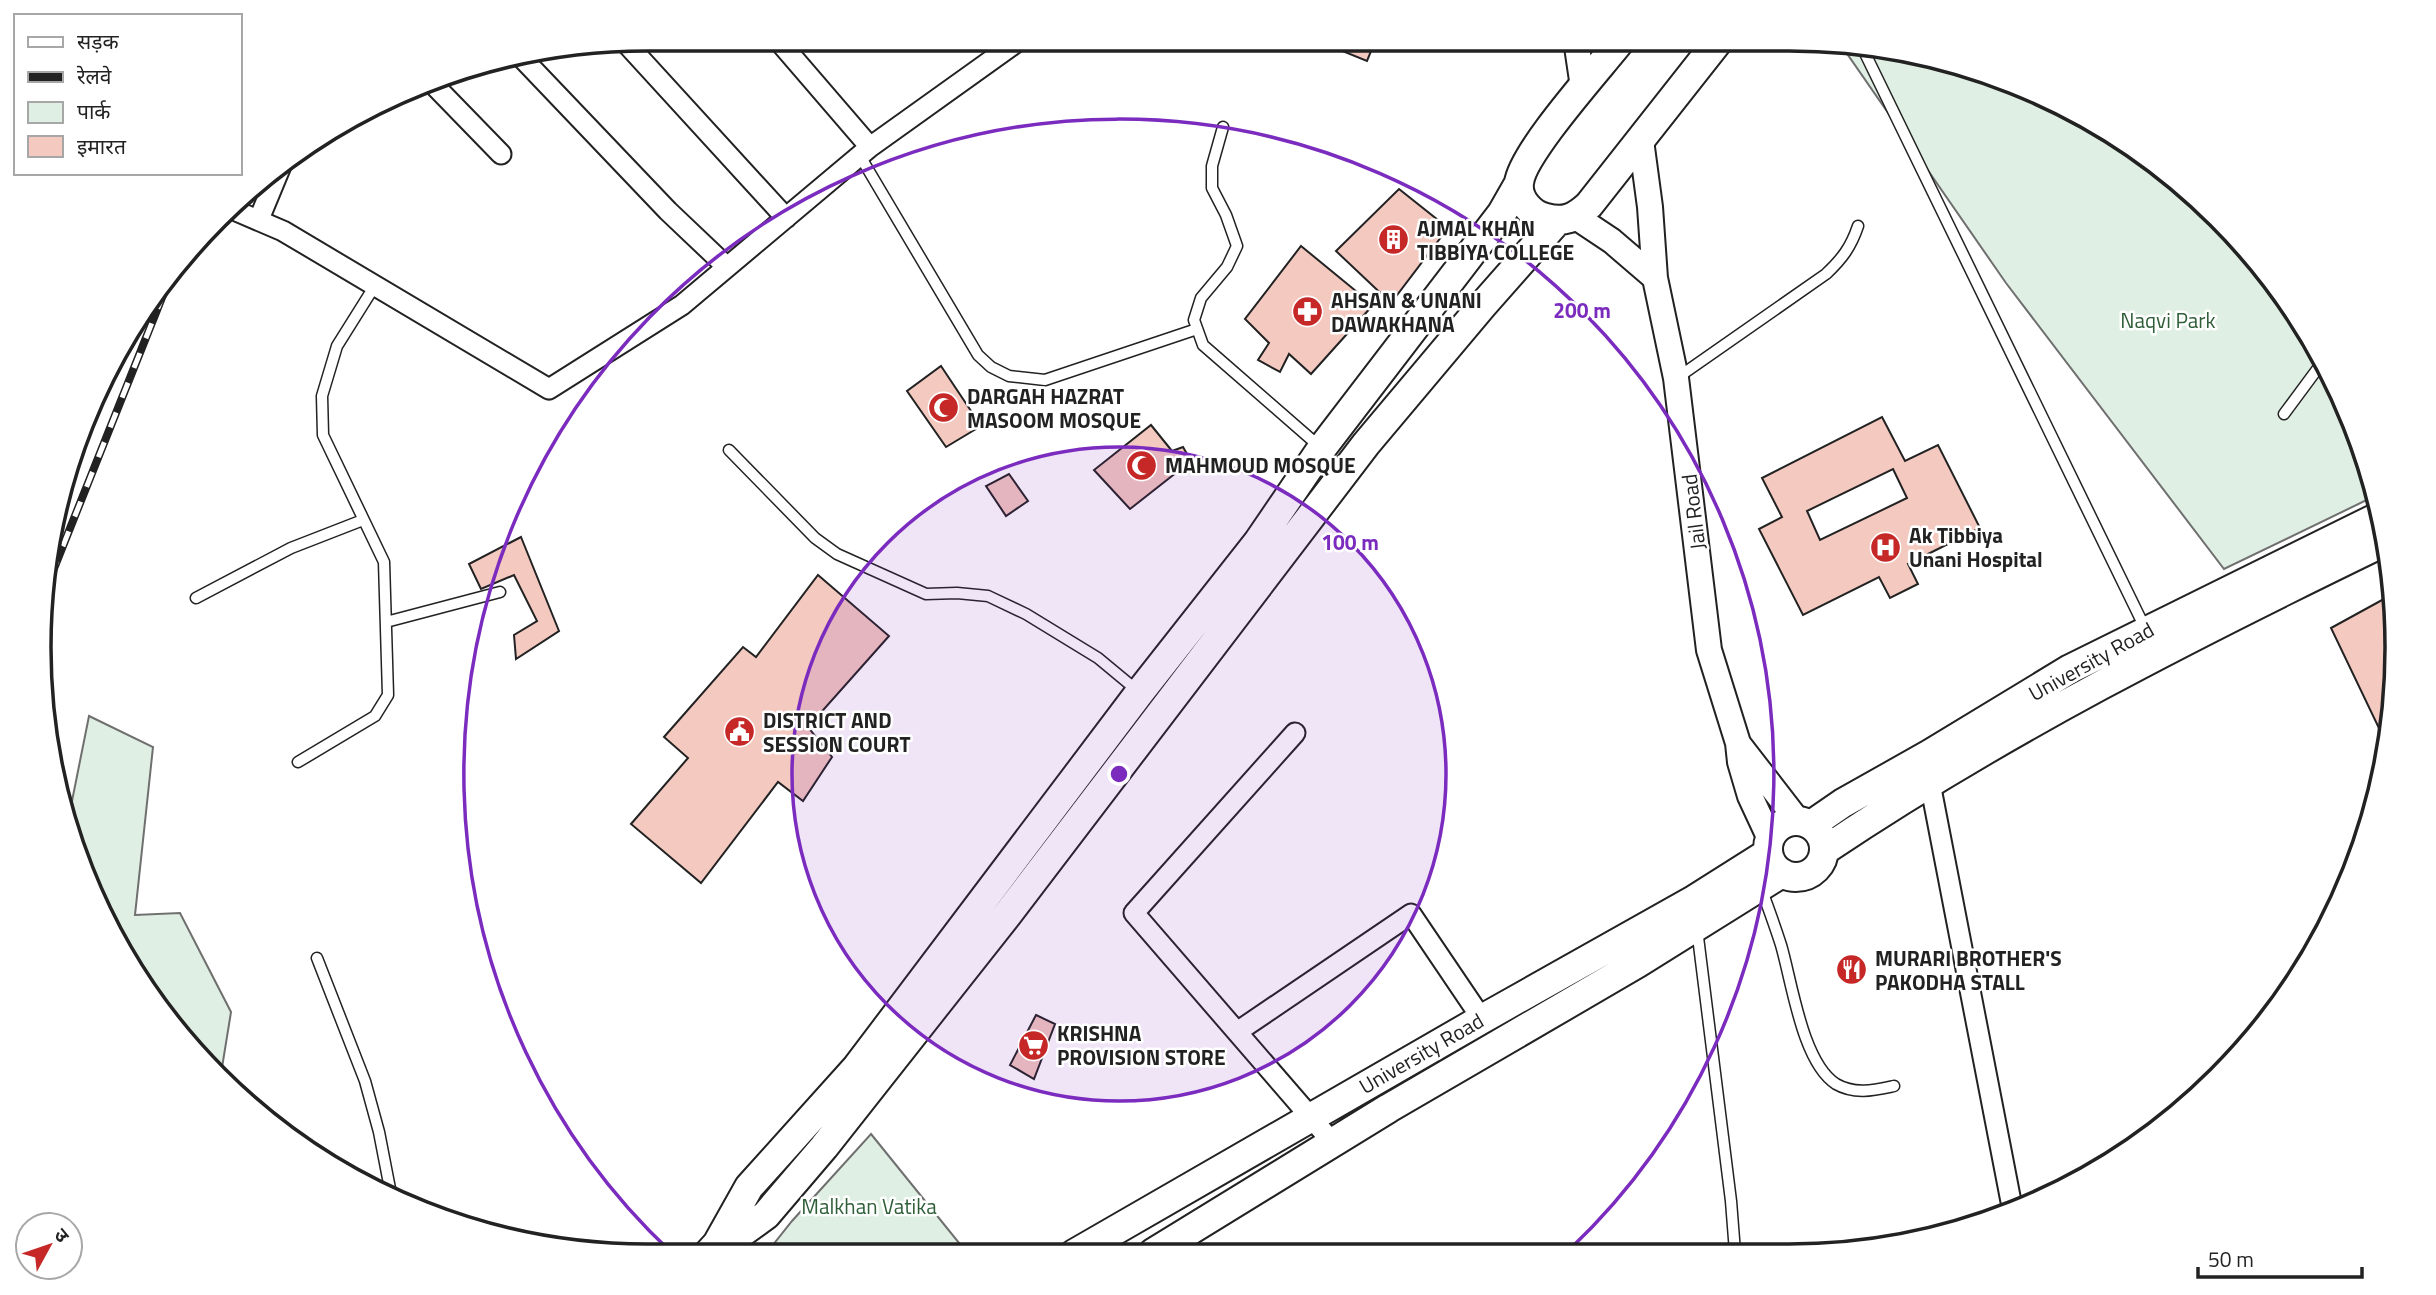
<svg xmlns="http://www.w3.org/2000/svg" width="2436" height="1295" viewBox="0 0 2436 1295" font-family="'Titillium Web','Noto Sans Devanagari',sans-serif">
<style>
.green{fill:#e0efe3;stroke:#6f6f6f;stroke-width:2}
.building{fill:#f3c9c0;stroke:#222;stroke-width:2;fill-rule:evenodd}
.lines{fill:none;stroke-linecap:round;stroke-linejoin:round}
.service-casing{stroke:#222;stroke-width:13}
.minor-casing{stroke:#222;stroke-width:23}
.tertiary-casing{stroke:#222;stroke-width:28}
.secondary-casing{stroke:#222;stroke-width:32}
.service{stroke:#fff;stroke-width:10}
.minor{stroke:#fff;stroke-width:19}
.tertiary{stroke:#fff;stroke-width:24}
.secondary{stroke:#fff;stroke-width:28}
.rail-casing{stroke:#222;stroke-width:8}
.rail{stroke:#fff;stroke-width:5;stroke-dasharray:16;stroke-linecap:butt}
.ring{fill:none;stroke:#7b2cbf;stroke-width:3.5}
.labels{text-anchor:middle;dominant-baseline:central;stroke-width:5;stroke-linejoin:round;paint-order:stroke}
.poi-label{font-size:21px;font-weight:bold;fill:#222;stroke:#fff;text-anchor:start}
.park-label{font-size:21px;fill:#2f5e38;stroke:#fff}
.street-label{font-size:21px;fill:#222;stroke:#fff}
.rim{fill:none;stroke:#222;stroke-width:3.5}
.centre{fill:#7b2cbf;stroke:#fff;stroke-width:3.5}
.ring-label{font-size:21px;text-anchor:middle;font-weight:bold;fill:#7b2cbf;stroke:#fff;stroke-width:5;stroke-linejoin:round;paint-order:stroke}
</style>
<rect width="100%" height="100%" fill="#fff"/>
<path class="green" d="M1839 42 1947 59 2058 101 2160 165 2247 246 2316 343 2365 452 2375 496 2224 569 2006 283Z
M89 716 153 747 135 915 180 913 231 1012 220 1080 101 916 67 826Z
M871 1134 968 1254 765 1255 792 1221Z"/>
<path class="building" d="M1321 39H1376L1367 61 1320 42Z
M1399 189 1448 228 1391 303 1336 251Z
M1301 246 1373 305 1311 374 1289 354 1280 372 1258 360 1269 343 1245 319Z
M941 366 981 426 946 447 907 391Z
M1882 417 1905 461 1938 445 1980 528 1908 564 1918 584 1890 598 1879 577 1803 615 1759 529 1782 517 1762 478ZM1893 469 1907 498 1820 540 1807 511Z
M1151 425 1172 451 1183 447 1191 461 1130 509 1094 470Z
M1009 474 1028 501 1006 516 986 486Z
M521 537 559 631 516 659 514 635 537 621 514 575 481 589 469 564Z
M818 575 889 636 808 727 832 757 803 801 778 782 701 883 631 824 688 758 664 737 743 647 756 657Z
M2393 594 2396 688 2387 745 2331 628Z
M1036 1015 1055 1024 1034 1079 1010 1065Z"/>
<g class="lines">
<defs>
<path id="service" d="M1861 45 2146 630
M1223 127 1212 166V188L1226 215 1237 246 1227 267 1201 298 1194 320 1203 345 1320 447
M860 156 978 355 991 367 1009 376 1045 380 1197 329
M1677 378 1826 274C1842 259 1851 247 1858 226
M2284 414 2324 360
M729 450 815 538 837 554 926 594 957 593 988 596 1026 614 1098 658 1139 692
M196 598 291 548 363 520
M386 622 500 592
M298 762 375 716 388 695 384 562 323 435 322 396 337 346 374 287
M1761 888C1768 907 1775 926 1781 945 1792 982 1802 1062 1836 1084 1855 1095 1875 1090 1894 1086
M1697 929 1731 1201 1735 1252
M317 958 365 1081 379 1132 392 1199"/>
<path id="minor" d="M777 39 870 147
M625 42 786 218
M523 59 668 211 727 267
M431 82 501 154
M234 210 283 231 549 389 682 305 870 147 1021 39
M259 219 283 161
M1295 733 1134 913 1333 1143
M1930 783 2013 1212
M1237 1032 1411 914 1482 1019"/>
<path id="tertiary" d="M1576 40 1583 87
M1641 140 1650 207 1655 278 1676 378 1709 650 1738 743 1740 762 1750 796 1770 839
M1576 217 1612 241 1655 278
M1740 746 1798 821"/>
<path id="secondary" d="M1621 40C1600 67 1522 153 1519 183 1517 199 1531 215 1546 218 1564 223 1575 218 1589 205L1719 40
M1768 849a28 28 0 1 1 56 0a28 28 0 1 1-56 0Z
M1811 825 1843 803 1930 754 2070 669 2380 516
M1825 850C2002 731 2194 634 2386 541
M717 1244 737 1236 766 1215 824 1147 1007 915 1366 444 1482 306 1557 221
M1153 1253 1389 1108 1638 963 1782 873
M1074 1254 1482 1019 1692 901 1768 853
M707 1255 717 1244 749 1187 857 1067 1140 692 1258 542 1322 448 1502 213 1518 185"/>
</defs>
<use href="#service" class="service-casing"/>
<use href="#minor" class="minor-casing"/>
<use href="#tertiary" class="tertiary-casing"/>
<use href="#secondary" class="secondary-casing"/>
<use href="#service" class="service"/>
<use href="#minor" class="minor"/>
<use href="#tertiary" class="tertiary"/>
<use href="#secondary" class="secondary"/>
<defs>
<path id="rail" d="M51 576 169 280"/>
</defs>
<use href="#rail" class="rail-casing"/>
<use href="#rail" class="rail"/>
</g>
<circle cx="1119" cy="774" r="327" fill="#7b2cbf" fill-opacity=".12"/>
<g class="ring">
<circle cx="1119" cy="774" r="327"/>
<path d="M672 1253A655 655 0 1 1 1570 1249"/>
</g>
<defs>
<symbol id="building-disc" viewBox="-11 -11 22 22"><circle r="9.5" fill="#c62828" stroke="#fff"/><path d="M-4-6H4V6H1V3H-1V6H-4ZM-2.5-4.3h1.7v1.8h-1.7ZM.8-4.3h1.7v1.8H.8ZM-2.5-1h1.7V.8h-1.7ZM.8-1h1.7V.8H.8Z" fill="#fff"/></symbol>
<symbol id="pharmacy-disc" viewBox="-11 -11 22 22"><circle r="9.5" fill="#c62828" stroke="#fff"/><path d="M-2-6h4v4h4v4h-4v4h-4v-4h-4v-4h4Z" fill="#fff"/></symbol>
<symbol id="mosque-disc" viewBox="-11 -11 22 22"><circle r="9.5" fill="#c62828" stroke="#fff"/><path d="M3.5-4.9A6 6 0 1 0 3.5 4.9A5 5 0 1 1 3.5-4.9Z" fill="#fff"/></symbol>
<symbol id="hospital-disc" viewBox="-11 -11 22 22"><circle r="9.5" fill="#c62828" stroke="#fff"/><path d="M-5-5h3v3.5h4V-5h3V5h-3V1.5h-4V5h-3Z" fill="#fff"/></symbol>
<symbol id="civic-disc" viewBox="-11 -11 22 22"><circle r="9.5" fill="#c62828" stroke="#fff"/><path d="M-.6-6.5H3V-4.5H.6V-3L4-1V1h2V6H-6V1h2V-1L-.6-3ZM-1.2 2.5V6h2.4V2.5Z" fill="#fff"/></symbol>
<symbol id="restaurant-disc" viewBox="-11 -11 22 22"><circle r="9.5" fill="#c62828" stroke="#fff"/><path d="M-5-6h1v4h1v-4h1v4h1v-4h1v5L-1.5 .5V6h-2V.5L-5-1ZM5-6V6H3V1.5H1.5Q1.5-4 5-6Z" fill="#fff"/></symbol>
<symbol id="supermarket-disc" viewBox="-11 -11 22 22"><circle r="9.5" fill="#c62828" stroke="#fff"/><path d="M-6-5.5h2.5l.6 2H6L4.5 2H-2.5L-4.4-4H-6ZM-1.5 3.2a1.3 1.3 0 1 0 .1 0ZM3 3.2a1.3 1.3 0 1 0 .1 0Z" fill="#fff"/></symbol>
</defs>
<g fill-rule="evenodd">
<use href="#building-disc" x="1376" y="222" width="35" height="35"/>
<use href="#pharmacy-disc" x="1290" y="294" width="35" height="35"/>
<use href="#mosque-disc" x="926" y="390" width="35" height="35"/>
<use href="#mosque-disc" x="1124" y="448" width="35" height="35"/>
<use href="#hospital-disc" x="1868" y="530" width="35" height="35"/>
<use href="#civic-disc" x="722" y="714" width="35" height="35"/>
<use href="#restaurant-disc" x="1834" y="952" width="35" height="35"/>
<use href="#supermarket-disc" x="1016" y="1028" width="35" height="35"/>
</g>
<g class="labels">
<g class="poi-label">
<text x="1417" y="228">AJMAL KHAN<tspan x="1417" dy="24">TIBBIYA COLLEGE</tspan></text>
<text x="1331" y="300">AHSAN &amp; UNANI<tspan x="1331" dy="24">DAWAKHANA</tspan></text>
<text x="967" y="396">DARGAH HAZRAT<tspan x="967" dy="24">MASOOM MOSQUE</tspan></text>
<text x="1165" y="465">MAHMOUD MOSQUE</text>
<text x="1909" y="535">Ak Tibbiya<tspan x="1909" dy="24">Unani Hospital</tspan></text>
<text x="763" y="720">DISTRICT AND<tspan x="763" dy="24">SESSION COURT</tspan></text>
<text x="1875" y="958">MURARI BROTHER'S<tspan x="1875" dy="24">PAKODHA STALL</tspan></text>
<text x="1057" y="1033">KRISHNA<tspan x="1057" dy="24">PROVISION STORE</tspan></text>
</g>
<g class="park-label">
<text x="2168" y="320">Naqvi Park</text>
<text x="869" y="1206">Malkhan Vatika</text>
</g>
<g class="street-label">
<text transform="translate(1693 512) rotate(-97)">Jail Road</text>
<text transform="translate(2091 661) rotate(-29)">University Road</text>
<text transform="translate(1421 1053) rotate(-30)">University Road</text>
</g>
</g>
<path d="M0 0H2436V1295H0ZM647 51H1789A596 596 0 0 1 2385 647V648A596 596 0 0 1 1789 1244H647A596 596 0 0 1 51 648V647A596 596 0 0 1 647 51Z" fill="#fff" fill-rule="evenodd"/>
<path class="rim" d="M647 51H1789A596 596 0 0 1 2385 647V648A596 596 0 0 1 1789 1244H647A596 596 0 0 1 51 648V647A596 596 0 0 1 647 51Z"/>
<circle cx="1119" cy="774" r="10" class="centre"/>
<g class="ring-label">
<text x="1582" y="318">200 m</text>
<text x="1350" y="550">100 m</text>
</g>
<rect x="14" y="14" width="228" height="161" fill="#ffffff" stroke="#a7a7a7" stroke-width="2"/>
<rect x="28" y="37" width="35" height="10" fill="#ffffff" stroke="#a7a7a7" stroke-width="2"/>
<text x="77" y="49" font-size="21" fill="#222222">सड़क</text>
<rect x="28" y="72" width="35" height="10" fill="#222222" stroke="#a7a7a7" stroke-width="2"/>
<text x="77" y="84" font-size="21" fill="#222222">रेलवे</text>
<rect x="28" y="102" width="35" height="21" fill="#e0efe3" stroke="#a7a7a7" stroke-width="2"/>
<text x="77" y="119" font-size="21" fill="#222222">पार्क</text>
<rect x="28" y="136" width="35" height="21" fill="#f3c9c0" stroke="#a7a7a7" stroke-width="2"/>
<text x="77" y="154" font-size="21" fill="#222222">इमारत</text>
<g transform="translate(49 1246) rotate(50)"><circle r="33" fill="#ffffff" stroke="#a7a7a7" stroke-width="2"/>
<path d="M0-5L12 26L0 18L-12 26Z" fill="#c62828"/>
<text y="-10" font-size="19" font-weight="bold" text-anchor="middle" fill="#222222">उ</text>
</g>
<path d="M2198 1267v10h164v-10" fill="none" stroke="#222222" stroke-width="3.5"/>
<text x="2208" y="1267" font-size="21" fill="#222222" stroke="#ffffff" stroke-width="5" paint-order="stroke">50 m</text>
</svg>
